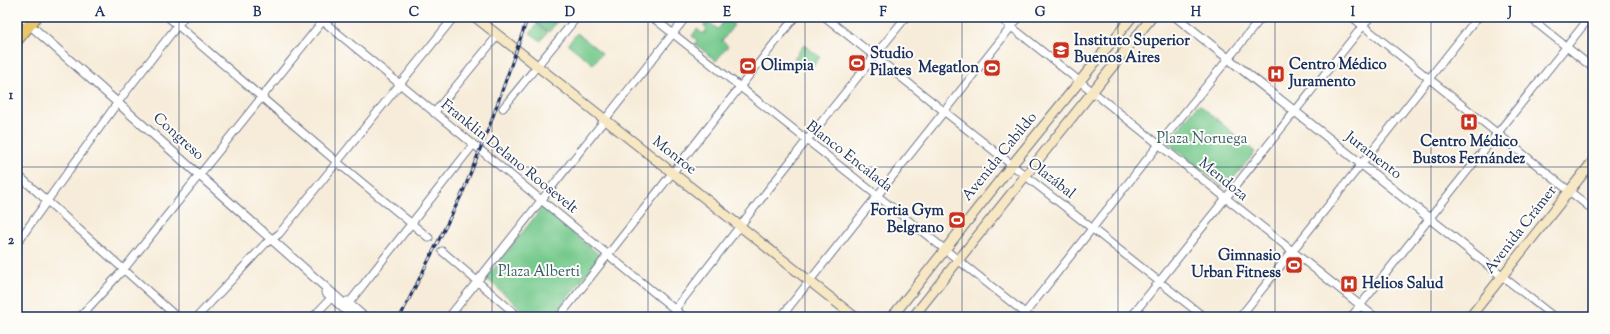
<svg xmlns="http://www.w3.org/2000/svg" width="1610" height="334" viewBox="0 0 1610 334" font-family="'Sorts Mill Goudy',serif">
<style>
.green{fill:#75c98c;stroke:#487c75}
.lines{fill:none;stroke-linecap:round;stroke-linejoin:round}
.minor-casing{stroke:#687189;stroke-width:9}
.tertiary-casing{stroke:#687189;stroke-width:10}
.secondary-casing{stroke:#687189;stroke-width:11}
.primary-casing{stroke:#687189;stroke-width:13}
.minor{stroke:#fff;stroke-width:7}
.tertiary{stroke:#fff;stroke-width:8}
.secondary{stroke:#f7e8c3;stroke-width:9}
.primary{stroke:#ebc669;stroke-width:11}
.rail-casing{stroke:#1b2f5e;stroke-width:3}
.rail{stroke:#fdfcf7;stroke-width:1.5;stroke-dasharray:4.5;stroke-linecap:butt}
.grid{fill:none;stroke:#1b2f5e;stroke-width:1;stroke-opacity:0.55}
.labels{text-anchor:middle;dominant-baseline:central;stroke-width:4;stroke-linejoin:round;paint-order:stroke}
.poi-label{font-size:15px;font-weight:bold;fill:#1b2f5e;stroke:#fdfcf7;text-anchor:start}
.street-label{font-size:15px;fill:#1b2f5e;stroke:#fdfcf7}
.park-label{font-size:15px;fill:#365d6c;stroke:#fdfcf7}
.neatline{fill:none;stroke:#1b2f5e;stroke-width:1.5}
.grid-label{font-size:13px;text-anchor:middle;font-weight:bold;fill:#1b2f5e}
</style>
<rect width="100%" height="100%" fill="#fdfcf7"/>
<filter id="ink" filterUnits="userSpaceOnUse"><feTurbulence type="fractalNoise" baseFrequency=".025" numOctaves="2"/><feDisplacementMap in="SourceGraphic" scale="8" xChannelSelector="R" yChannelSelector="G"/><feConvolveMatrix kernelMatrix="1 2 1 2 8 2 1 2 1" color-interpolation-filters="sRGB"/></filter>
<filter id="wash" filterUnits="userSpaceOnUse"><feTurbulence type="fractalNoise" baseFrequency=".012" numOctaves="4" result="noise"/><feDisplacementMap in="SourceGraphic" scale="16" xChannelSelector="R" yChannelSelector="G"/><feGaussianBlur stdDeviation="0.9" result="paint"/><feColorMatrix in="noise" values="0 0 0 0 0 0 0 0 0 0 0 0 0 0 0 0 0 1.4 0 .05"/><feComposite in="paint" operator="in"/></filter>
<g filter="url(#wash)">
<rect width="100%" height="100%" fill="#f7ecd9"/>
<path class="green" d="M535 17H560L549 32 533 20Z
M726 19 734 25 722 41 728 46 716 61 695 44 697 40 692 36 697 29 703 34 707 29 704 26 707 21 718 29Z
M537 24 547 32 541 41 530 33Z
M577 33 602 53 593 64 568 44Z
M804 45 820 57 810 70 794 58Z
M1199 104 1255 152 1227 186H1222L1167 142Z
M542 208 601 256 552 317H530L486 278Z"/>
</g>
<g filter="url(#ink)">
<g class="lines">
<defs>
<path id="minor" d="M21 17 30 25
M168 17 337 162 429 238
M318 17 684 317
M652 17 1030 317
M825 17 1204 317
M999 17 1375 317
M1352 17 1593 210
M1529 17 1593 68
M503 108 577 17
M434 113 498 35
M17 174 177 317
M17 243 118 102 184 17
M442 251 519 317
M1502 276 1554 317
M325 292 352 317
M347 301 365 317
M349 303 473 145
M80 317 124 269 326 17
M197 317 265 244 279 234 454 17
M313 317 331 298
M449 317 686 17
M559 317 795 17
M669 317 807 140 906 17
M781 317 1019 17
M1022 317 1152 153 1262 17
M1131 317 1370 17
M1240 317 1478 17
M1351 317 1590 17
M1592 317 1593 316"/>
<path id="tertiary" d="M1176 17 1502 276
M30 25 359 317"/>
<path id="secondary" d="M475 17 855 317
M892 317 1007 171 1132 17
M913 317 1152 17
M1470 317 1593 161"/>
<path id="primary" d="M17 40 36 17"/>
</defs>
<use href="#minor" class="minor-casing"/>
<use href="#tertiary" class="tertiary-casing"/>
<use href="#secondary" class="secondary-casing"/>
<use href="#primary" class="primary-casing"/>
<use href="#minor" class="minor"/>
<use href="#tertiary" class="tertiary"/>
<use href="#secondary" class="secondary"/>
<use href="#primary" class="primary"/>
<defs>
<path id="rail" d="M400 317 463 192 491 122 528 17"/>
</defs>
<use href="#rail" class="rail-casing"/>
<use href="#rail" class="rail"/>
</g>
</g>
<path class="grid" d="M179 17V317M335 17V317M492 17V317M648 17V317M805 17V317M962 17V317M1118 17V317M1275 17V317M1431 17V317M17 167H1593"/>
<defs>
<symbol id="university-square" viewBox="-11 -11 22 22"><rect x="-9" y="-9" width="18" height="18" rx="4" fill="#c8321e" stroke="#fdfcf7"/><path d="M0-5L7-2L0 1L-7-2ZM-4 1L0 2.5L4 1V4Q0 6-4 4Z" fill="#fff"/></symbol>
<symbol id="stadium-square" viewBox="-11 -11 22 22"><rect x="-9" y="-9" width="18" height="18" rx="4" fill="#c8321e" stroke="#fdfcf7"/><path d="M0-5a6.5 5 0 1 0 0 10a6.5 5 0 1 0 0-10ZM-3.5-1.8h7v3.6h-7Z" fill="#fff"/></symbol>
<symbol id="hospital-square" viewBox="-11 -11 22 22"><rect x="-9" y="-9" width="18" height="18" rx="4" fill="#c8321e" stroke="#fdfcf7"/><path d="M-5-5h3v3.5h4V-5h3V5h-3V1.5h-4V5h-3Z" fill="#fff"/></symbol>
</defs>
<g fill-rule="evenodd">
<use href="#university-square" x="1051" y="40" width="20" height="20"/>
<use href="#stadium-square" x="847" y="53" width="20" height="20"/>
<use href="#stadium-square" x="738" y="56" width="20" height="20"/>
<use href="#stadium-square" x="982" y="58" width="20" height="20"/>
<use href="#hospital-square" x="1266" y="64" width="20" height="20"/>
<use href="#hospital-square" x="1459" y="112" width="20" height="20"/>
<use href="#stadium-square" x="947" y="210" width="20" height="20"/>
<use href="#stadium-square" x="1284" y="255" width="20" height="20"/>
<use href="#hospital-square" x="1339" y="274" width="20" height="20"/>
</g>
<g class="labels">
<g class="poi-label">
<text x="1074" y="41">Instituto Superior<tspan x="1074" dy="17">Buenos Aires</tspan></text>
<text x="870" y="54">Studio<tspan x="870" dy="17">Pilates</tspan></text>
<text x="1289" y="65">Centro Médico<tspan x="1289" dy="17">Juramento</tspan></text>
<text x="761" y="66">Olimpia</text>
<text x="979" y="68" text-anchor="end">Megatlon</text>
<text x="1469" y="142" text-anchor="middle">Centro Médico<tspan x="1469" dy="17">Bustos Fernández</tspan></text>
<text x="944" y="211" text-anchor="end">Fortia Gym<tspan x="944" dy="17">Belgrano</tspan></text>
<text x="1281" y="256" text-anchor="end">Gimnasio<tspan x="1281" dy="17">Urban Fitness</tspan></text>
<text x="1362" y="284">Helios Salud</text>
</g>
<g class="street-label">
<text transform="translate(178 137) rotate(42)">Congreso</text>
<text transform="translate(674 156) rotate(38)">Monroe</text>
<text transform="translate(1373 156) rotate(38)">Juramento</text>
<text transform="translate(509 157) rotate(39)">Franklin Delano Roosevelt</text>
<text transform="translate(849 157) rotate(38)">Blanco Encalada</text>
<text transform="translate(1000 157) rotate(-51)">Avenida Cabildo</text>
<text transform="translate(1051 179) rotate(38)">Olazábal</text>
<text transform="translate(1223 180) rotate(39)">Mendoza</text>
<text transform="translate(1521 230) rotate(-52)">Avenida Crámer</text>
</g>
<g class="park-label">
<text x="1202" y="139">Plaza Noruega</text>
<text x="539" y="272">Plaza Alberti</text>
</g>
</g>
<rect width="1610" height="334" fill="none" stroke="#fdfcf7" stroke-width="44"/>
<rect x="22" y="22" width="1566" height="290" class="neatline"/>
<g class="grid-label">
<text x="100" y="16">A</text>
<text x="257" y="16">B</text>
<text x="414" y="16">C</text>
<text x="570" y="16">D</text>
<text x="727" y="16">E</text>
<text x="883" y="16">F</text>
<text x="1040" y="16">G</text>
<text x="1196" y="16">H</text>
<text x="1353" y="16">I</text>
<text x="1510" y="16">J</text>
<text x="11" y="99">1</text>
<text x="11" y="244">2</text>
</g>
</svg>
